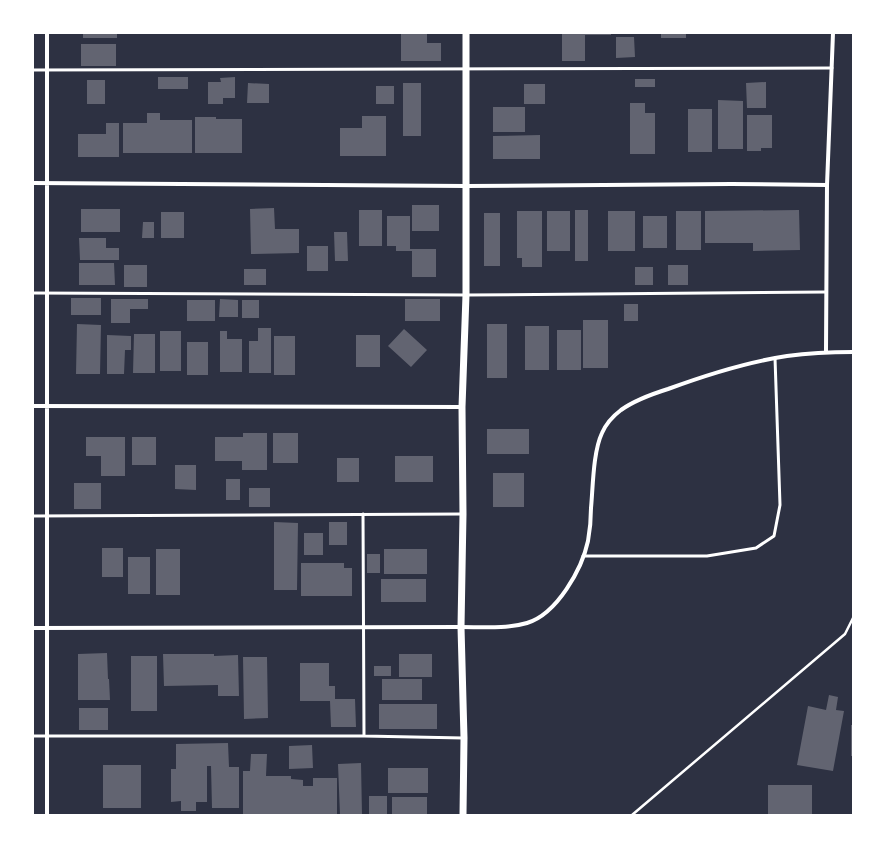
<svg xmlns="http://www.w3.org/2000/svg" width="886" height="848" viewBox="0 0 886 848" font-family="'Asap Condensed',sans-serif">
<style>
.building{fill:#626471}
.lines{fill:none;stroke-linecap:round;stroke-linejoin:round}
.path{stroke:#fff;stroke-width:2.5}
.service{stroke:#fff;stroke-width:3}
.minor{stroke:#fff;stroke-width:4}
.tertiary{stroke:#fff;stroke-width:7}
</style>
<rect width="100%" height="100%" fill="#2d3142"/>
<path class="building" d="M83 33H117V38H83Z
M401 33H427V43H441V61H401Z
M562 33H611V35H585V61H562Z
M661 33H686V38H661Z
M616 37H634L635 57 616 58Z
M81 44H116V66H81Z
M158 77H188V89H158Z
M235 77V98H223V104H208V82H221L220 78Z
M635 79H655V87H635Z
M87 80H105V104H87Z
M766 82V108H747L746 83Z
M248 83 269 84V103H247Z
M403 83H421V136H403Z
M524 84H545V104H524Z
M376 86H394V104H376Z
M718 100 743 101V149H718Z
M630 103H645V113H655V154H630Z
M493 107H525V132H493Z
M688 109H712V152H688Z
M147 113H160V120H192V153H123V123H147Z
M747 115H772V148H761V151H747Z
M362 116H386V156H340V128H362Z
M195 117H216V119H242V153H195Z
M106 123H119V157H78V134H106Z
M540 135V159H493V136Z
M412 205H439V231H412Z
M274 208 275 229H299V253L251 254 250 209Z
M81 209H120V232H81Z
M359 210H382V246H359Z
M575 210H588V261H575Z
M799 210 800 250 753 251V243H705V211Z
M517 211H542V267H522V258H517Z
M547 211H570V251H547Z
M608 211H635V251H608Z
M676 211H701V250H676Z
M161 212H184V238H161Z
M484 213H500V266H484Z
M387 216H410V249H436V277H412V251H396V246H387Z
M643 216H667V248H643Z
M143 222H154V238H142Z
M334 232H347L348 261H335Z
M79 238H106V248H119V260H80Z
M307 246H328V271H307Z
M79 263H114L115 285H79Z
M124 265H147V287H124Z
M668 265H688V285H668Z
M635 267H653V285H635Z
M244 269H266V285H244Z
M71 298H101V315H71Z
M111 299H148V309H130V323H111Z
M220 299 238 300V317H219Z
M405 299H440V321H405Z
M187 300H215V321H187Z
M242 300H259V318H242Z
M624 304H638V321H624Z
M583 320H608V368H583Z
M77 324 101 325 100 374H76Z
M487 324H507V378H487Z
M525 326H549V370H525Z
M258 328H271V373H249V341H258Z
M404 329 427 350 411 367 388 346Z
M557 330H581V370H557Z
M160 331H181V371H160Z
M220 331H227V339H242V372H220Z
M134 334H155V373H133Z
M107 335 131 336V350H125L124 374H107Z
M356 335H380V367H356Z
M274 336H295V375H274Z
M187 342H208V375H187Z
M487 429H529V454H487Z
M243 433H267V470H242V461H215V437H243Z
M273 433H298V463H273Z
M86 437H125V476H101V456H86Z
M132 437H156V465H132Z
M395 456H433V482H395Z
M337 458H359V482H337Z
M175 465H196V490L175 489Z
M493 473H524V507H493Z
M226 479H240V500H226Z
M74 483H101V509H74Z
M249 488H270V507H249Z
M274 522 298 523 297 590H274Z
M329 522H347V545H329Z
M304 533H323V555H304Z
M102 548H123V577H102Z
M156 549H180V595H156Z
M384 549H427V574H384Z
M367 554H380V573H367Z
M128 557H150V594H128Z
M301 563H344V568H352V596H301Z
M381 579H426V602H381Z
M107 653 108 679H109L110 700H78V654Z
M163 654H214V656L238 655 239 696H218V685L164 686Z
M399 654H432V677H399Z
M131 656H157V711H131Z
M243 657H267L268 718 244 719Z
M300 663H329V686H335V699H355L356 727H331L330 701H300Z
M374 666H391V676H374Z
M382 679H422V700H382Z
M829 695 838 697 836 710 844 711 833 771 797 765 808 706 826 710Z
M379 704H437V729H379Z
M79 708H108V730H79Z
M851 725H853V756H851Z
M228 743 229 767H239V808H212L211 766H207V802H196V811H181V801L171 802V769H176V744Z
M312 745 313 768 289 769V746Z
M251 754H267L266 776H291V779L303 780V786H313V778H337V815H243V771H250Z
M361 763 362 815H340L338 764Z
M103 765H141V808H103Z
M388 768H428V793H388Z
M768 785H812V815H768Z
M369 796H387V814H369Z
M392 797H427V815H392Z"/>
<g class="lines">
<path class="path" d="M632 815 845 634 853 618"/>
<path class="service" d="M33 70 832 68
M33 293 466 295 826 292
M363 514 364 736
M33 516 463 514
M583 556H707L756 548 774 536 780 505 775 358
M33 736H364L463 738"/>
<path class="minor" d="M33 183 466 186 731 184 827 185
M826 351 827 185 833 33
M33 406 462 407
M33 628 461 627C482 627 507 629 527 623 557 614 582 569 588 541 590 530 591 519 591 508 593 487 593 452 602 433 606 424 613 416 621 410 635 400 652 394 668 389 706 375 747 362 787 356 809 353 831 352 853 352
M47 815V33"/>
<path class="tertiary" d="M463 815 464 738 461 627 463 514 462 407 466 295V33"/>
</g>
<rect width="886" height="848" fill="none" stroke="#ffffff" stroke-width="68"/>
</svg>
